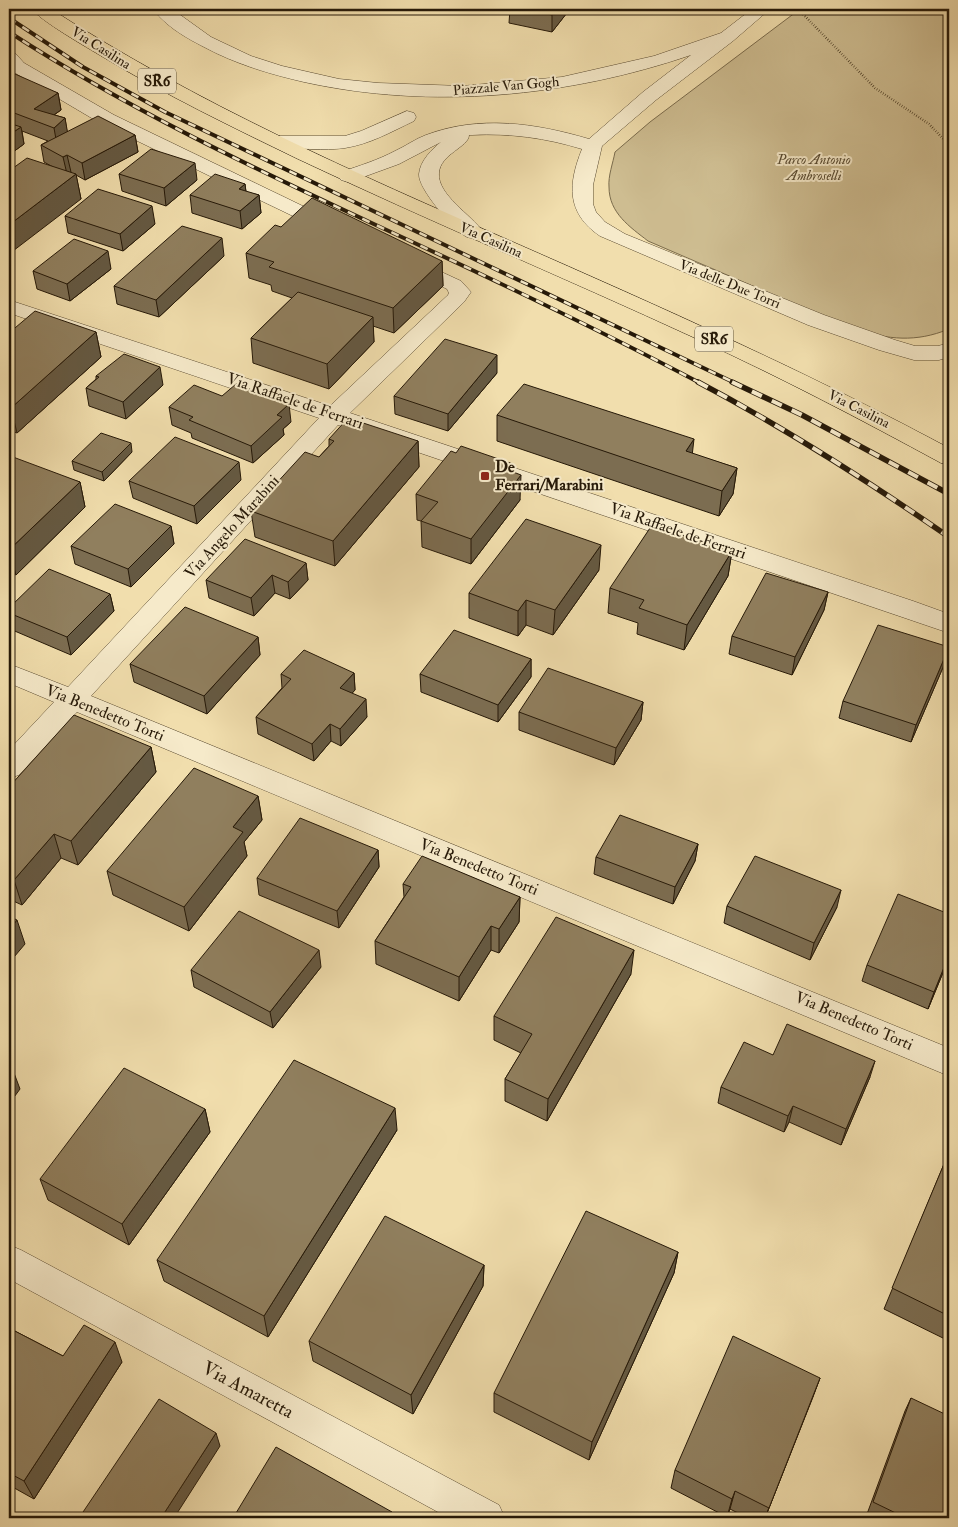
<svg xmlns="http://www.w3.org/2000/svg" width="958" height="1527" viewBox="0 0 958 1527" font-family="'IM FELL Double Pica',serif">
<style>
.green{fill:#cebd91;stroke:#7a6b4c}
.lines{fill:none;stroke-linecap:round;stroke-linejoin:round}
.minor-casing{stroke:#594a31;stroke-width:1}
.major-casing{stroke:#261908;stroke-width:1}
.path{stroke:#261908;stroke-width:2.5;stroke-dasharray:0.5 2;stroke-linecap:butt}
.minor{fill:#f6eaca;fill-rule:evenodd}
.major{fill:#f1dead;fill-rule:evenodd}
.rail-far1-casing{stroke:#261908;stroke-width:4}
.rail-casing{stroke:#261908;stroke-width:5.5}
.rail-far1{stroke:#f6eaca;stroke-width:2.5;stroke-dasharray:8;stroke-linecap:butt}
.rail{stroke:#f6eaca;stroke-width:4;stroke-dasharray:11;stroke-linecap:butt}
.wall{fill:#7c6d51;stroke:#261908}
.shaded-wall{fill:#655942;stroke:#261908}
.building{fill:#907f5e;stroke:#261908}
.poi-dot{fill:#8f2418;stroke:#f6eaca;stroke-width:2}
.labels{text-anchor:middle;dominant-baseline:central;stroke-width:4;stroke-linejoin:round;paint-order:stroke}
.far-street-label{font-size:14px;fill:#261908;stroke:#f6eaca}
.far-park-label{font-size:14px;font-style:italic;fill:#584a31;stroke:#f6eaca}
.shield{fill:#f6eaca;stroke:#645842;stroke-width:1}
.shield-label{font-size:15px;font-weight:bold;fill:#261908}
.street-label{font-size:16px;fill:#261908;stroke:#f6eaca}
.poi-label{font-size:16px;font-weight:bold;fill:#261908;stroke:#f6eaca;text-anchor:start}
.near-street-label{font-size:19px;fill:#261908;stroke:#f6eaca}
</style>
<rect width="100%" height="100%" fill="#f1dead"/>
<filter id="stains"><feTurbulence type="fractalNoise" baseFrequency=".004" numOctaves="4"/><feColorMatrix values="0 0 0 0 .2 0 0 0 0 .09 0 0 0 0 .02 0 0 0 .5 -.17"/></filter>
<radialGradient id="worn" r=".72"><stop offset=".6" stop-color="#630" stop-opacity="0"/><stop offset="1" stop-color="#630" stop-opacity=".3"/></radialGradient>
<path class="green" d="M800 9H949V329C915 343 889 339 855 330L648 241C630 227 609 213 609 187 608 176 613 163 615 152L650 122Z"/>
<g class="lines">
<defs>
<path id="minor" d="M153 9H172L211 37 251 56 282 66 339 79 378 83 462 86 562 77 654 56 721 33 752 9H770L733 41 656 100 602 146 593 185V204L596 212 605 222 625 234 824 315 895 340 915 346H938L949 343V357L939 360H914L879 350 808 325 600 236C566 213 568 184 582 149 546 138 510 133 472 135H469C469 147 440 154 439 173 437 195 472 215 483 232L480 236C475 238 470 239 465 236 452 227 418 189 419 174 420 161 432 149 441 142L399 164 355 180 348 182 341 180 338 176 341 172C359 166 378 160 395 151 406 146 415 139 426 135 479 115 535 123 589 139L643 92 691 55C568 97 431 110 304 82 274 75 246 67 218 54 196 43 168 30 153 9Z
M9 52 15 53 24 63 114 115 338 223 341 227 338 231 331 233 324 231 100 123 12 71 9 68Z
M407 111 414 113 416 117 414 121C391 132 370 144 345 148 323 151 301 148 279 148L272 146 269 142 272 138 279 136H345L361 131Z
M409 257 461 281 471 292 464 302 350 413 913 601 949 614V633L338 425 91 696 949 1048V1076L77 712 19 775 9 778V750L54 702 9 683V664L68 687 319 418 9 313V300L330 406 448 295 449 293 447 289 402 267 399 263 402 259Z
M9 1245 21 1250 499 1505 505 1518H449L9 1279Z"/>
<path id="major" d="M32 9H51C196 103 355 173 513 242 661 307 807 372 949 448V465L941 463C860 419 778 376 695 338 563 277 429 221 298 159 232 127 166 95 103 57 88 48 39 20 32 9Z"/>
</defs>
<use href="#minor" class="minor-casing"/>
<use href="#major" class="major-casing"/>
<path class="path" d="M798 9 875 88 929 124 949 145"/>
<use href="#minor" class="minor"/>
<use href="#major" class="major"/>
<defs>
<path id="rail-far1" d="M9 18 83 67 165 112 735 383
M9 32C126 108 251 167 378 226 486 276 594 327 700 383"/>
<path id="rail" d="M698 382C785 428 868 481 949 537
M732 382 802 415 949 494"/>
</defs>
<use href="#rail-far1" class="rail-far1-casing"/>
<use href="#rail" class="rail-casing"/>
<use href="#rail-far1" class="rail-far1"/>
<use href="#rail" class="rail"/>
</g>
<path class="wall" d="M510 9H570L552 32 509 23Z
M9 78 58 93 61 110 54 115 65 118 67 132 135 135 138 152 85 180 76 175 81 199 53 167 44 162 41 145 48 141 22 131 24 144 9 155Z
M119 174 197 180 166 206 122 191Z
M245 184 246 192 259 195 261 213 242 229 192 213 190 195Z
M65 216 155 224 123 251 68 233Z
M281 227 442 261 443 286 394 333 373 326 374 342 329 389 253 363 251 338 292 298 272 291 271 285 249 278 246 253Z
M224 256 159 317 117 304 114 286Z
M111 269 70 301 37 289 33 271Z
M96 332 101 357 17 433 9 430V333Z
M497 373 448 431 395 414 394 396Z
M96 376 163 385 126 419 89 406 86 388 96 379Z
M169 407 291 422 283 429 284 435 253 463 192 438 191 433 172 425Z
M497 415 692 454 737 468 733 494 719 516 497 441Z
M329 439 418 441 419 467 335 566 255 537 251 511 319 457 329 446Z
M132 452 104 481 74 470 72 461Z
M9 461 80 482 85 507 16 575 9 572Z
M513 472 520 500 471 564 422 547 421 521 417 520 416 494Z
M241 480 197 524 133 498 129 481Z
M171 526 174 544 131 587 75 564 71 546Z
M732 551 728 576 684 650 637 634 638 623 608 613 610 588Z
M306 563 308 580 290 599 275 593 254 616 209 598 206 580Z
M599 570 553 635 526 625 518 636 469 618V593Z
M828 592 824 610 792 675 729 654 732 636Z
M110 594 114 611 71 655 10 629 9 623V608Z
M258 637 260 655 207 714 134 682 130 664Z
M531 659V677L498 722 421 692 420 674Z
M944 665 911 742 839 718 843 701Z
M354 673 355 690 352 693 367 717 341 746 331 741 314 761 258 734 256 717 282 688 281 674Z
M643 702 641 720 614 765 519 730V712Z
M151 747 156 772 78 865 61 858 22 905 9 899V787Z
M258 796 262 820 244 842 247 856 189 931 113 895 107 871Z
M698 844 695 861 673 904 594 874 596 857Z
M378 850 379 867 339 928 259 895 257 878Z
M403 884 520 897 519 922 499 953 491 950 459 1001 376 964 375 941 404 897Z
M727 906 837 907 810 960 724 923Z
M949 958 928 1009 862 981 867 965Z
M321 967 273 1028 194 987 191 970Z
M631 974 547 1121 505 1101V1079L521 1053 494 1040V1016Z
M773 1055 870 1077 841 1145 789 1122 784 1132 718 1103 721 1087Z
M205 1109 210 1132 129 1245 48 1200 40 1179Z
M397 1130 268 1337 164 1281 157 1260Z
M949 1152V1341L884 1309Z
M678 1252 674 1273 589 1460 494 1412V1393Z
M484 1265 483 1286 413 1414 313 1361 309 1341Z
M9 1328 63 1356 122 1362 34 1499 9 1485Z
M820 1378 765 1518H748L730 1509 727 1517 671 1488 675 1470Z
M911 1398 949 1518H875L867 1514 905 1411Z"/>
<path class="shaded-wall" d="M557 9H570L552 32V15Z
M58 93 61 110 42 123 34 109Z
M65 118 68 135 57 145 54 128Z
M21 127 24 144 9 155V135Z
M135 135 138 152 85 180 82 163Z
M67 155 71 172 67 174 63 157Z
M195 163 197 180 166 206 164 188Z
M76 174 81 199 9 254V225Z
M245 184 247 201 239 189Z
M259 195 261 213 242 229 240 211Z
M152 206 155 224 123 251 120 234Z
M222 238 224 256 159 317 156 300Z
M108 251 111 269 70 301 67 284Z
M442 261 443 286 394 333 393 308Z
M373 317 374 342 329 389 327 364Z
M96 332 101 357 17 433 11 408Z
M497 355V373L448 431V414Z
M160 367 163 385 126 419 123 402Z
M289 404 291 422 283 429 284 435 253 463 251 446 277 415Z
M694 439 691 465 686 451Z
M418 441 419 467 335 566 333 541Z
M131 443 132 452 104 481 102 472Z
M239 462 241 480 197 524 194 506Z
M513 464V484L521 475 520 500 471 564V539L508 470Z
M737 468 733 494 719 516 722 491Z
M80 482 85 507 16 575 9 550Z
M171 526 174 544 131 587 128 569Z
M601 545 599 570 553 635 555 610Z
M732 551 728 576 684 650 687 625Z
M306 563 308 580 290 599 288 582Z
M272 575 275 593 254 616 251 598Z
M828 592 824 610 792 675 795 657Z
M110 594 114 611 71 655 67 637Z
M526 600V625L518 636V611Z
M258 637 260 655 207 714 204 696Z
M949 647 944 665 911 742 916 725Z
M531 659V677L498 722V705Z
M354 673 355 690 342 705 340 688Z
M366 699 367 717 341 746 340 729Z
M643 702 641 720 614 765 616 748Z
M330 724 331 741 314 761 312 744Z
M151 747 156 772 78 865 71 841Z
M258 796 262 820 244 842 247 856 189 931 184 907 233 827Z
M54 834 61 858 22 905 14 880Z
M698 844 695 861 673 904 675 887Z
M378 850 379 867 339 928 337 911Z
M841 890 837 907 810 960 814 943Z
M520 897 519 922 499 953V929Z
M17 920 25 944 9 963V930Z
M491 926V950L459 1001V977Z
M319 950 321 967 273 1028 270 1012Z
M634 950 631 974 547 1121 548 1099Z
M949 955V958L928 1009 934 992Z
M875 1061 870 1077 841 1145 846 1129Z
M14 1073 20 1089 9 1104V1080Z
M793 1106 789 1122 784 1132 788 1116Z
M395 1108 397 1130 268 1337 264 1316Z
M205 1109 210 1132 129 1245 122 1224Z
M678 1252 674 1273 589 1460 592 1442Z
M484 1265 483 1286 413 1414 411 1395Z
M115 1342 122 1362 34 1499 24 1481Z
M820 1378 813 1397 765 1518 769 1508Z
M216 1433 220 1446 174 1518H161Z
M735 1491 730 1509 727 1517 732 1499Z
M392 1512 393 1518H389Z"/>
<path class="building" d="M519 9H557L552 15Z
M15 74 58 93 34 109 65 118 54 128 9 111V78Z
M98 116 135 135 82 163 67 155 63 157 41 145Z
M9 123 21 127 9 135Z
M151 149 195 163 164 188 119 174Z
M27 158 76 174 9 225V171Z
M215 174 245 184 239 189 259 195 240 211 190 195Z
M98 189 152 206 120 234 65 216Z
M312 198 442 261 393 308 269 267 274 262 246 253 275 225 281 227Z
M182 226 222 238 156 300 114 286Z
M74 239 108 251 67 284 33 271Z
M298 292 373 317 327 364 251 338Z
M35 311 96 332 11 408H9V333Z
M445 339 497 355 448 414 394 396Z
M124 354 160 367 123 402 86 388 99 377 96 376Z
M236 384 289 404 277 415 282 417 251 446 189 420 193 417 169 407 194 385 222 396Z
M524 384 694 439 686 451 737 468 722 491 497 415Z
M348 418 418 441 333 541 251 511 305 452 319 457 334 441 329 439Z
M101 433 131 443 102 472 72 461Z
M175 437 239 462 194 506 129 481Z
M461 446 513 464 508 470 521 475 471 539 421 521 438 502 416 494 451 451 456 453Z
M13 457 80 482 9 550V461Z
M115 504 171 526 128 569 71 546Z
M526 519 601 545 555 610 526 600 518 611 469 593Z
M652 525 732 551 687 625 639 608 644 600 610 588Z
M245 539 306 563 288 582 272 575 251 598 206 580Z
M49 569 110 594 67 637 9 613V608Z
M766 573 828 592 795 657 732 636Z
M185 607 258 637 204 696 130 664Z
M878 625 949 647 916 725 843 701Z
M454 630 531 659 498 705 420 674Z
M304 650 354 673 340 688 366 699 340 729 330 724 312 744 256 717 291 679 281 674Z
M548 668 643 702 616 748 519 712Z
M74 715 151 747 71 841 54 834 14 880 9 878V787Z
M194 768 258 796 233 827 243 832 184 907 107 871Z
M620 815 698 844 675 887 596 857Z
M300 818 378 850 337 911 257 878Z
M422 856 520 897 499 929 491 926 459 977 375 941 411 887 403 884Z
M755 856 841 890 814 943 727 906Z
M898 894 949 914V955L934 992 867 965Z
M239 911 319 950 270 1012 191 970Z
M9 916 17 920 9 930Z
M556 917 634 950 548 1099 505 1079 532 1034 494 1016Z
M787 1024 875 1061 846 1129 793 1106 788 1116 721 1087 744 1042 773 1055Z
M294 1060 395 1108 264 1316 157 1260Z
M124 1068 205 1109 122 1224 40 1179Z
M9 1071 14 1073 9 1080Z
M949 1152V1316L892 1288Z
M586 1211 678 1252 592 1442 494 1393Z
M385 1216 484 1265 411 1395 309 1341Z
M84 1325 115 1342 24 1481 9 1473V1328L63 1356Z
M733 1336 820 1378 769 1508 735 1491 732 1499 675 1470Z
M911 1398 949 1416V1518H906L873 1502Z
M159 1399 216 1433 161 1518H79Z
M276 1447 392 1512 389 1518H233Z"/>
<rect class="poi-dot" x="480" y="471" width="10" height="10" rx="2.5"/>
<g class="labels">
<g class="far-street-label">
<text transform="translate(101 48) rotate(32)">Via Casilina</text>
<text transform="translate(506 86) rotate(-5)">Piazzale Van Gogh</text>
<text transform="translate(491 240) rotate(24)">Via Casilina</text>
<text transform="translate(730 284) rotate(22)">Via delle Due Torri</text>
<text transform="translate(859 409) rotate(27)">Via Casilina</text>
</g>
<g class="far-park-label">
<text x="814" y="159">Parco Antonio<tspan x="814" dy="16">Ambroselli</tspan></text>
</g>
<g class="shield">
<rect x="138" y="68.5" width="38" height="25" rx="4"/>
<rect x="695" y="326.5" width="38" height="25" rx="4"/>
</g>
<g class="shield-label">
<text x="157" y="81">SR6</text>
<text x="714" y="339">SR6</text>
</g>
<g class="street-label">
<text transform="translate(295 401) rotate(19)">Via Raffaele de Ferrari</text>
<text transform="translate(232 527) rotate(-48)">Via Angelo Marabini</text>
<text transform="translate(678 531) rotate(19)">Via Raffaele de Ferrari</text>
<text transform="translate(105 713) rotate(22)">Via Benedetto Torti</text>
<text transform="translate(479 867) rotate(22)">Via Benedetto Torti</text>
<text transform="translate(854 1021) rotate(23)">Via Benedetto Torti</text>
</g>
<g class="poi-label">
<text x="495" y="467">De<tspan x="495" dy="18">Ferrari/Marabini</tspan></text>
</g>
<g class="near-street-label">
<text transform="translate(248 1390) rotate(28)">Via Amaretta</text>
</g>
</g>
<rect width="958" height="1527" fill="none" stroke="#f1dead" stroke-width="30"/>
<rect x="10" y="10" width="938" height="1507" fill="none" stroke="#261908" stroke-width="2.5"/>
<rect x="15" y="15" width="928" height="1497" fill="none" stroke="#261908"/>
<rect width="100%" height="100%" filter="url(#stains)"/>
<rect width="100%" height="100%" fill="url(#worn)"/>
</svg>
